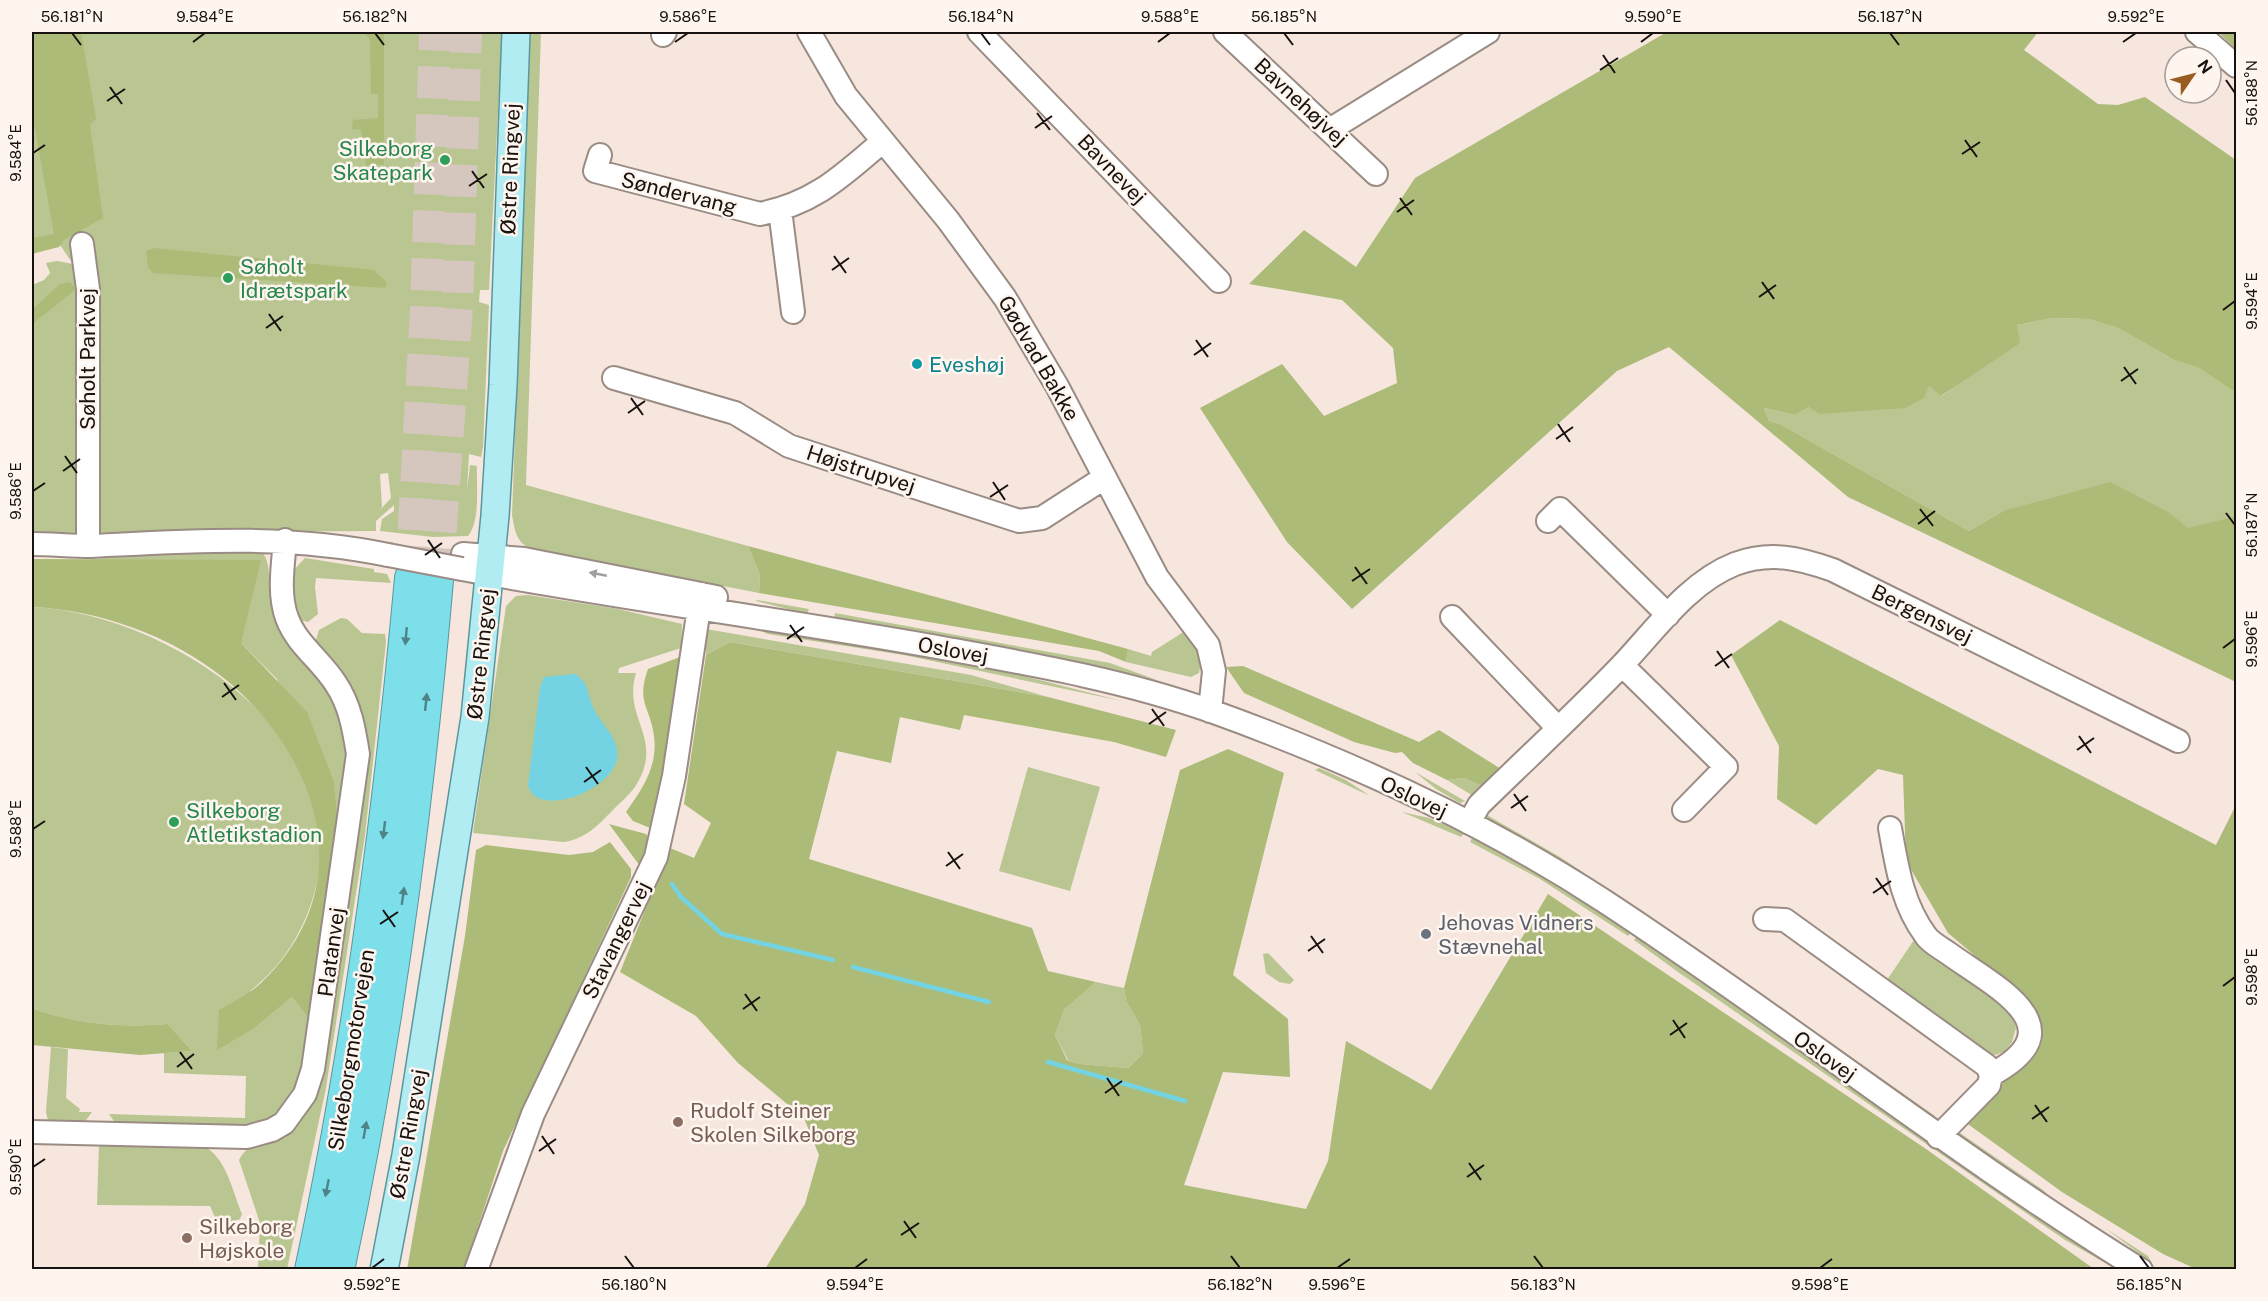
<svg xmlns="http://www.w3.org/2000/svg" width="2268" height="1301" viewBox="0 0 2268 1301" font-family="'Public Sans',sans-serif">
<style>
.green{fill:#b9c692;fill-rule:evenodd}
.forest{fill:#acbb77}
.water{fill:#74d3e3}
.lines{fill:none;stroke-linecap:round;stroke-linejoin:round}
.stream{stroke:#74d3e3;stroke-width:4.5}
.highway-tunnel{stroke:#d5c6be;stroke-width:32;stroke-dasharray:32 16;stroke-linecap:butt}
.minor-casing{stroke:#9a8c84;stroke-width:26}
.major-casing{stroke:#59979d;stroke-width:30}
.highway-casing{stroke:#59979d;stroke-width:34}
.minor{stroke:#fff;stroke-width:22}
.major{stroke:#b1ecf2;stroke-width:27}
.highway{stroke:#7ddfea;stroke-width:32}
.minor-bridge-casing{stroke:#9a8c84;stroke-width:26;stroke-linecap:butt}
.minor-bridge{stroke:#fff;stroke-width:22}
.oneway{fill:#a2a09f}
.oneway2{fill:#4f8387}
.ticks{fill:none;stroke:#17120f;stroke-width:2}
.leisure-dot{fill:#2e9e5b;stroke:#fef5ef;stroke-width:2}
.culture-dot{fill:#0f9aa8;stroke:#fef5ef;stroke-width:2}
.worship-dot{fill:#6b7280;stroke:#fef5ef;stroke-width:2}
.education-dot{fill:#8d6e63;stroke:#fef5ef;stroke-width:2}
.labels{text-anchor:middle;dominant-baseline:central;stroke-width:5;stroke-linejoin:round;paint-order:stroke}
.street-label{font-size:21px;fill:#17120f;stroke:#fef5ef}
.leisure-label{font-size:21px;fill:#27864d;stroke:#fef5ef;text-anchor:start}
.culture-label{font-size:21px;fill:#0d838f;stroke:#fef5ef;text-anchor:start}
.worship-label{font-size:21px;fill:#5b616d;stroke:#fef5ef;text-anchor:start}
.education-label{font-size:21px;fill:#785e54;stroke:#fef5ef;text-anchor:start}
.neatline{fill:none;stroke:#17120f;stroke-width:2}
.ticks-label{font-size:15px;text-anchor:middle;fill:#17120f}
</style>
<rect width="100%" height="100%" fill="#f6e6dd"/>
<path class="green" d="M32 32H502L489 290H480L479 302 489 305 483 447 481 457 469 454 467 490 470 465 477 466C476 485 481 520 468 536L433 537 380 531 382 519 394 511V505L376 521V531L32 533V325L75 289 61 284 32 309V285L44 280 50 273 46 263 57 261 73 264 54 236 32 240ZM388 473 391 498 379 511 382 507 380 474Z
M530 32H541L526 485 748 546 760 575 759 593 532 549C516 543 515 531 512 515Z
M2053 318 2089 319 2118 328 2174 360 2199 368 2236 393V516L2188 529 2170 513 2003 511 1969 531 1780 424 1769 421 1764 408 1795 415 1809 407 1929 386 1942 396 1961 382 2017 325Z
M262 551C273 568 266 580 274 594 295 635 346 699 348 745 349 772 343 800 338 827L277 679 241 643 84 560 171 552Z
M305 558 374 569V572L387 574 391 583 316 578 315 587 318 614 308 622 299 620 293 611 292 572Z
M528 595 618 609 682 624 681 648 619 668 618 673H636C622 720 666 738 635 787 629 795 620 803 613 810 597 826 587 838 564 842L473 833 506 606 516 596Z
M757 600 809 609 807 614 756 601Z
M32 607C168 613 358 737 314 894 303 933 282 966 250 991L256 1027 292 997 308 1018 310 1045 299 1086 276 1117 257 1126 118 1127 109 1114 245 1118 246 1076 164 1073V1053L192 1051 168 1024C122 1028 75 1024 32 1008Z
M835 613 1110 663 1157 680 1095 665 834 619Z
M341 618 347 619 362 633 385 634 386 642 365 835 326 1088 287 1269H258L260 1223 239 1160C249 1140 278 1136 296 1123 308 1115 313 1100 318 1088L337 964 350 690 353 687 333 660 330 662 315 643 319 630Z
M758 624 984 666 1122 701 904 655 768 634 757 629Z
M706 629 971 675 1048 697 730 642 706 655Z
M1185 631C1194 645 1203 656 1199 673L1191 677 1126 662 1128 649 1151 656 1152 652Z
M1028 767 1100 787 1070 891 999 871Z
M1319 768 1346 780 1370 796 1315 770Z
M1415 772 1465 801 1460 803 1436 789Z
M1464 778 1484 787 1475 797 1447 780Z
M1402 812 1429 818 1464 833 1461 837Z
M1485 814 1560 857 1643 912V917L1486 818Z
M1472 838 1550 879 1632 932 1628 936 1540 879 1470 842Z
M1637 936 2122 1269H2116L2065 1240 1678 972 1634 940Z
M1916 937 2011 1008 2016 1028 2012 1042 2005 1051 1996 1055 1987 1054 1887 980Z
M1268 953 1294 980 1290 984 1279 982 1266 973 1263 954Z
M1096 982 1124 988 1126 1001 1140 1025 1143 1053 1128 1068 1080 1064 1068 1060 1055 1035 1064 1010Z
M1776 1004 1935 1116 1931 1118 1774 1009Z
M51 1047 68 1049 66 1098 80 1109 79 1112H92L84 1123 49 1125 46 1112Z
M1957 1131 2043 1190 2047 1194 2015 1177 1954 1135Z
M99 1143 201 1145C226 1155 232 1190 242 1214L240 1219 233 1222 216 1220 210 1206 97 1205Z
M2105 1228 2148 1256 2152 1263Z"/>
<path class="forest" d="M32 32H81L96 119 90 125 103 218 64 240 59 247 32 254V238L54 234 32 113Z
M364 32H384V165H366L361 130 352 129 353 120 378 118V94H371L370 40Z
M1667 32H2038L2024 50 2098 104 2118 105 2145 97 2236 160V393L2199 368 2174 360 2118 328 2089 319 2053 318 2017 325 2020 343 1941 396 1929 386 1924 398 1905 408 1819 414 1809 407 1795 415 1764 408 1769 421 1780 424 1969 531 2003 511 2110 482 2170 513 2188 528 2236 516V682L1848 497 1669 347 1617 371 1352 609 1287 542 1200 408 1282 364 1324 416 1397 383 1393 348 1342 300 1249 284 1304 230 1356 267 1415 178Z
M2218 32H2236V49Z
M154 248 374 270 387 283 385 288 153 273 148 267 146 251Z
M70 282 76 289 32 325V309L60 284Z
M748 546 1128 649 1126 662 1099 651 759 593 760 575Z
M32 559 261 560 241 643 307 712 334 782 338 827 308 1018 292 997 256 1027 217 1050 219 1010C233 1002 249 994 261 983 361 888 321 758 225 679 172 636 99 610 32 607Z
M1780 620 2216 845 2236 805V1269H2196L2163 1254 2062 1192 1965 1122 2032 1053 2025 998 1948 933 1906 861 1903 775 1878 769 1816 825 1777 799 1779 746 1731 655Z
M730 642 1048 697 1176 730 1166 757 1114 742 964 715 960 730 900 717 891 763 837 751 809 859 1032 928 1048 971 1096 982 1064 1010 1055 1035 1067 1060 1080 1064 1128 1068 1143 1053 1140 1025 1126 1001 1124 988 1180 770 1228 749 1284 773 1233 975 1288 1019 1290 1077 1223 1072 1184 1185 1306 1209 1328 1161 1346 1041 1431 1090 1548 894 1926 1149 2094 1269H765L805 1204 819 1155 804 1118 738 1063 696 1016 620 972 670 848 694 858 711 823 684 804 706 655Z
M680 657 669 747 655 830 633 821 626 812C643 788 658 766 654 736 650 706 636 703 648 669Z
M1243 666 1419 742 1439 730 1501 769 1484 787 1464 778 1447 780 1413 763 1402 752 1395 753 1354 742 1244 693 1226 667Z
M609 824 646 834 649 838 640 866Z
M610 842 631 869V877L503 1151 464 1269 407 1270 465 936 476 850 486 845 569 855 593 852Z
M32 1008C75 1024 122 1028 168 1024L192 1051 140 1055 32 1045Z"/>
<path class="water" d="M575 674C590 683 587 695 594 709 601 725 621 739 617 759 611 787 556 812 533 795L528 786 540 687 544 677Z"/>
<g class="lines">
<path class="stream" d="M672 884 681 897 722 934 833 960
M853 967 989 1002
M1048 1062 1185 1101"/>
<path class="highway-tunnel" d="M411 578 426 308 435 32
M437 580 457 307 466 32"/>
<defs>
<path id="minor" d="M809 32 846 96 948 220 1005 298 1057 386 1157 577 1208 645 1214 671 1210 711
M979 32 1219 281
M1225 32 1376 174
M2197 32 2236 66
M663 35 665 32
M1331 129 1488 32
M600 155 595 171 760 214C815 203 842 176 883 141
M780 210 793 312
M82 244 88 289V546
M614 378 735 413 789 446 1019 521 1042 518 1104 478
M1548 521 1560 509 1668 615
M32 544C51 544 71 546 91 546 192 541 289 534 388 555
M463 554 524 559 716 597
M462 569C624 599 787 620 948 649 1036 665 1126 681 1211 711 1347 760 1483 822 1604 901 1786 1020 1956 1156 2141 1270
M1452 617 1558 728
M1622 665 1726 767 1684 810
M1469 823 1479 805C1527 758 1577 712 1623 664 1656 629 1689 582 1735 564 1770 551 1799 558 1833 570L2178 741
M1890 828C1897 867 1902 904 1926 936 1931 943 1941 948 1948 953 1995 987 2080 1027 1991 1075
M1765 919 1785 920 1987 1066 1991 1075 1989 1085 1938 1137
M32 1132 247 1137 272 1130 284 1123 305 1094 313 1069 358 754C354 729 350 705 336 684 321 660 297 645 287 618 278 594 283 565 285 540
M476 1270 533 1114 656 857 674 776 701 594"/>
<path id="major" d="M384 1270 406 1155 475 717 495 516 503 385 516 32"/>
<path id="highway" d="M311 1270C360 1042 390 810 411 578
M338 1270C387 1042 417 812 437 580"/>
</defs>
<use href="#minor" class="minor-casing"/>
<use href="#major" class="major-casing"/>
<use href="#highway" class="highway-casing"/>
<use href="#minor" class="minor"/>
<use href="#major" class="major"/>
<use href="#highway" class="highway"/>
<defs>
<path id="minor-bridge" d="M388 555 462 569"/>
</defs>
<use href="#minor-bridge" class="minor-bridge-casing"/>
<use href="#minor-bridge" class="minor-bridge"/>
</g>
<defs><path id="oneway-solid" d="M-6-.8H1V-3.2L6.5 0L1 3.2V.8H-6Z" transform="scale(1.5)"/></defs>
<use class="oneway" href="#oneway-solid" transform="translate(598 574) rotate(-169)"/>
<g class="oneway2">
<use href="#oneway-solid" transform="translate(406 636) rotate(95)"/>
<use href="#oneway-solid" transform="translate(426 702) rotate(-84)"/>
<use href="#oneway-solid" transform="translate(384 830) rotate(97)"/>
<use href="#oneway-solid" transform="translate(403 896) rotate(-82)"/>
<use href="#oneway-solid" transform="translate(365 1130) rotate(-80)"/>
<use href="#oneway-solid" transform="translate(327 1188) rotate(101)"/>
</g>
<path class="ticks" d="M72 33 81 45M375 33 384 45M981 33 990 45M1284 33 1293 45M1890 33 1899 45M193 42 205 33M675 42 688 33M1158 42 1170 33M1641 42 1653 33M2123 42 2136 33M1603 55 1615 73M1600 70 1618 58M2226 80 2235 93M110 87 122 104M107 101 125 89M1037 113 1050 130M1035 128 1052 116M1965 140 1977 157M33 153 45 145M1962 154 1980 142M472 171 484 188M469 186 487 174M1400 198 1412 215M1397 212 1414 200M834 256 846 273M832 270 849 258M1762 282 1774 299M1759 297 1776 285M2223 310 2235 301M269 314 281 331M266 328 283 316M1196 340 1208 357M1194 355 1211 343M2124 367 2136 384M2121 381 2138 369M631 398 643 415M628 413 645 401M1558 424 1570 442M1556 439 1573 427M65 456 77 473M63 471 80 459M993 482 1005 500M33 491 45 483M990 497 1008 485M1920 509 1933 526M2226 513 2235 525M1918 524 1935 511M428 540 440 558M425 555 442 543M1355 567 1367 584M1352 581 1370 569M790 625 802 642M787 639 804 627M2223 648 2235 639M1717 651 1729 668M1715 666 1732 654M224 683 236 700M222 697 239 685M1152 709 1164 726M1149 724 1166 712M2079 736 2091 753M2077 750 2094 738M586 767 598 784M584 782 601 770M1514 794 1526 811M1511 808 1528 796M33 829 45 821M948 852 960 869M946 866 963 854M1876 878 1888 895M1873 893 1891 881M383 910 395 927M380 924 398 912M1311 936 1323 953M1308 951 1325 939M2223 986 2235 977M745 994 757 1011M743 1009 760 997M1673 1020 1685 1038M1670 1035 1687 1023M180 1052 192 1069M177 1067 194 1054M1107 1078 1119 1096M1105 1093 1122 1081M2035 1105 2047 1122M2032 1119 2049 1107M542 1136 554 1154M539 1151 556 1139M1469 1163 1481 1180M33 1167 45 1159M1467 1177 1484 1165M904 1221 916 1238M901 1235 919 1223M625 1256 634 1268M1231 1256 1240 1268M1534 1256 1543 1268M2140 1256 2149 1268M372 1268 384 1259M855 1268 867 1259M1337 1268 1350 1259M1820 1268 1832 1259"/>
<g class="leisure-dot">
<circle cx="445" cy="160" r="6"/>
<circle cx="228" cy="278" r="6"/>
<circle cx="174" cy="822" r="6"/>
</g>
<circle class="culture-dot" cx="917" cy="364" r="6"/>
<circle class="worship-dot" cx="1426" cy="934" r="6"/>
<g class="education-dot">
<circle cx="678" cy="1122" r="6"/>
<circle cx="187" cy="1238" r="6"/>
</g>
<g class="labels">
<g class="street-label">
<text transform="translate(1301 102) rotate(43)">Bavnehøjvej</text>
<text transform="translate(510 169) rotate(-88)">Østre Ringvej</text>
<text transform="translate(1112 169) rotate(46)">Bavnevej</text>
<text transform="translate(679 193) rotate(14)">Søndervang</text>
<text transform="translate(1039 358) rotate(60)">Gødvad Bakke</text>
<text transform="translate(87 359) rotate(-90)">Søholt Parkvej</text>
<text transform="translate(861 469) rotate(18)">Højstrupvej</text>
<text transform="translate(1922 614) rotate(26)">Bergensvej</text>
<text transform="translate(953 650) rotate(10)">Oslovej</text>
<text transform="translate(481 654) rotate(-84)">Østre Ringvej</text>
<text transform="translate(1414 797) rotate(25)">Oslovej</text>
<text transform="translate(616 940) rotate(-64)">Stavangervej</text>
<text transform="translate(331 952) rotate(-82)">Platanvej</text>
<text transform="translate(351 1050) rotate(-81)">Silkeborgmotorvejen</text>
<text transform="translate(1825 1056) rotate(35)">Oslovej</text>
<text transform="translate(408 1134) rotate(-80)">Østre Ringvej</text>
</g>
<g class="leisure-label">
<text x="433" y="148" text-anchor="end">Silkeborg<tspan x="433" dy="24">Skatepark</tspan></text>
<text x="240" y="266">Søholt<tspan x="240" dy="24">Idrætspark</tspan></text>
<text x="186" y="810">Silkeborg<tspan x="186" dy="24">Atletikstadion</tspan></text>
</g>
<g class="culture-label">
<text x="929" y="364">Eveshøj</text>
</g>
<g class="worship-label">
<text x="1438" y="922">Jehovas Vidners<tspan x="1438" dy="24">Stævnehal</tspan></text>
</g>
<g class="education-label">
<text x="690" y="1110">Rudolf Steiner<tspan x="690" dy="24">Skolen Silkeborg</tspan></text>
<text x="199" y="1226">Silkeborg<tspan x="199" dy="24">Højskole</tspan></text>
</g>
</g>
<rect width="2268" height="1301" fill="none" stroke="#fef5ef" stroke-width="66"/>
<g transform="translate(2193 75) rotate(55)"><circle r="28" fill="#fef5ef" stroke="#a29a95" stroke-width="1.5"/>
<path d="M0-4.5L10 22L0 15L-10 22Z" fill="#9a5d21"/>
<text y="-9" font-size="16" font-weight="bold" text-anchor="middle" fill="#17120f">N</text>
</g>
<rect x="33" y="33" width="2202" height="1235" class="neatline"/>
<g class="ticks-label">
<text x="72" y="22">56.181°N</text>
<text x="205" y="22">9.584°E</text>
<text x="375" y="22">56.182°N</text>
<text x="688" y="22">9.586°E</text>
<text x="981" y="22">56.184°N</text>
<text x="1170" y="22">9.588°E</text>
<text x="1284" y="22">56.185°N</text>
<text x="1653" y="22">9.590°E</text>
<text x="1890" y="22">56.187°N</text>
<text x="2136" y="22">9.592°E</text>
<text transform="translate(2252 93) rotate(-90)" y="5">56.188°N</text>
<text transform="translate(16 153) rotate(-90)" y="5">9.584°E</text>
<text transform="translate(2252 301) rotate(-90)" y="5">9.594°E</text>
<text transform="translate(16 491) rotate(-90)" y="5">9.586°E</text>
<text transform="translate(2252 525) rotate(-90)" y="5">56.187°N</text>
<text transform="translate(2252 639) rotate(-90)" y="5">9.596°E</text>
<text transform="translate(16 829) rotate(-90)" y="5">9.588°E</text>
<text transform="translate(2252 977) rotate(-90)" y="5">9.598°E</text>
<text transform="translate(16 1167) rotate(-90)" y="5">9.590°E</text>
<text x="372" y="1290">9.592°E</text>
<text x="634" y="1290">56.180°N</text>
<text x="855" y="1290">9.594°E</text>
<text x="1240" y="1290">56.182°N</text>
<text x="1337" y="1290">9.596°E</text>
<text x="1543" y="1290">56.183°N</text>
<text x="1820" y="1290">9.598°E</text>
<text x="2149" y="1290">56.185°N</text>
</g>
</svg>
